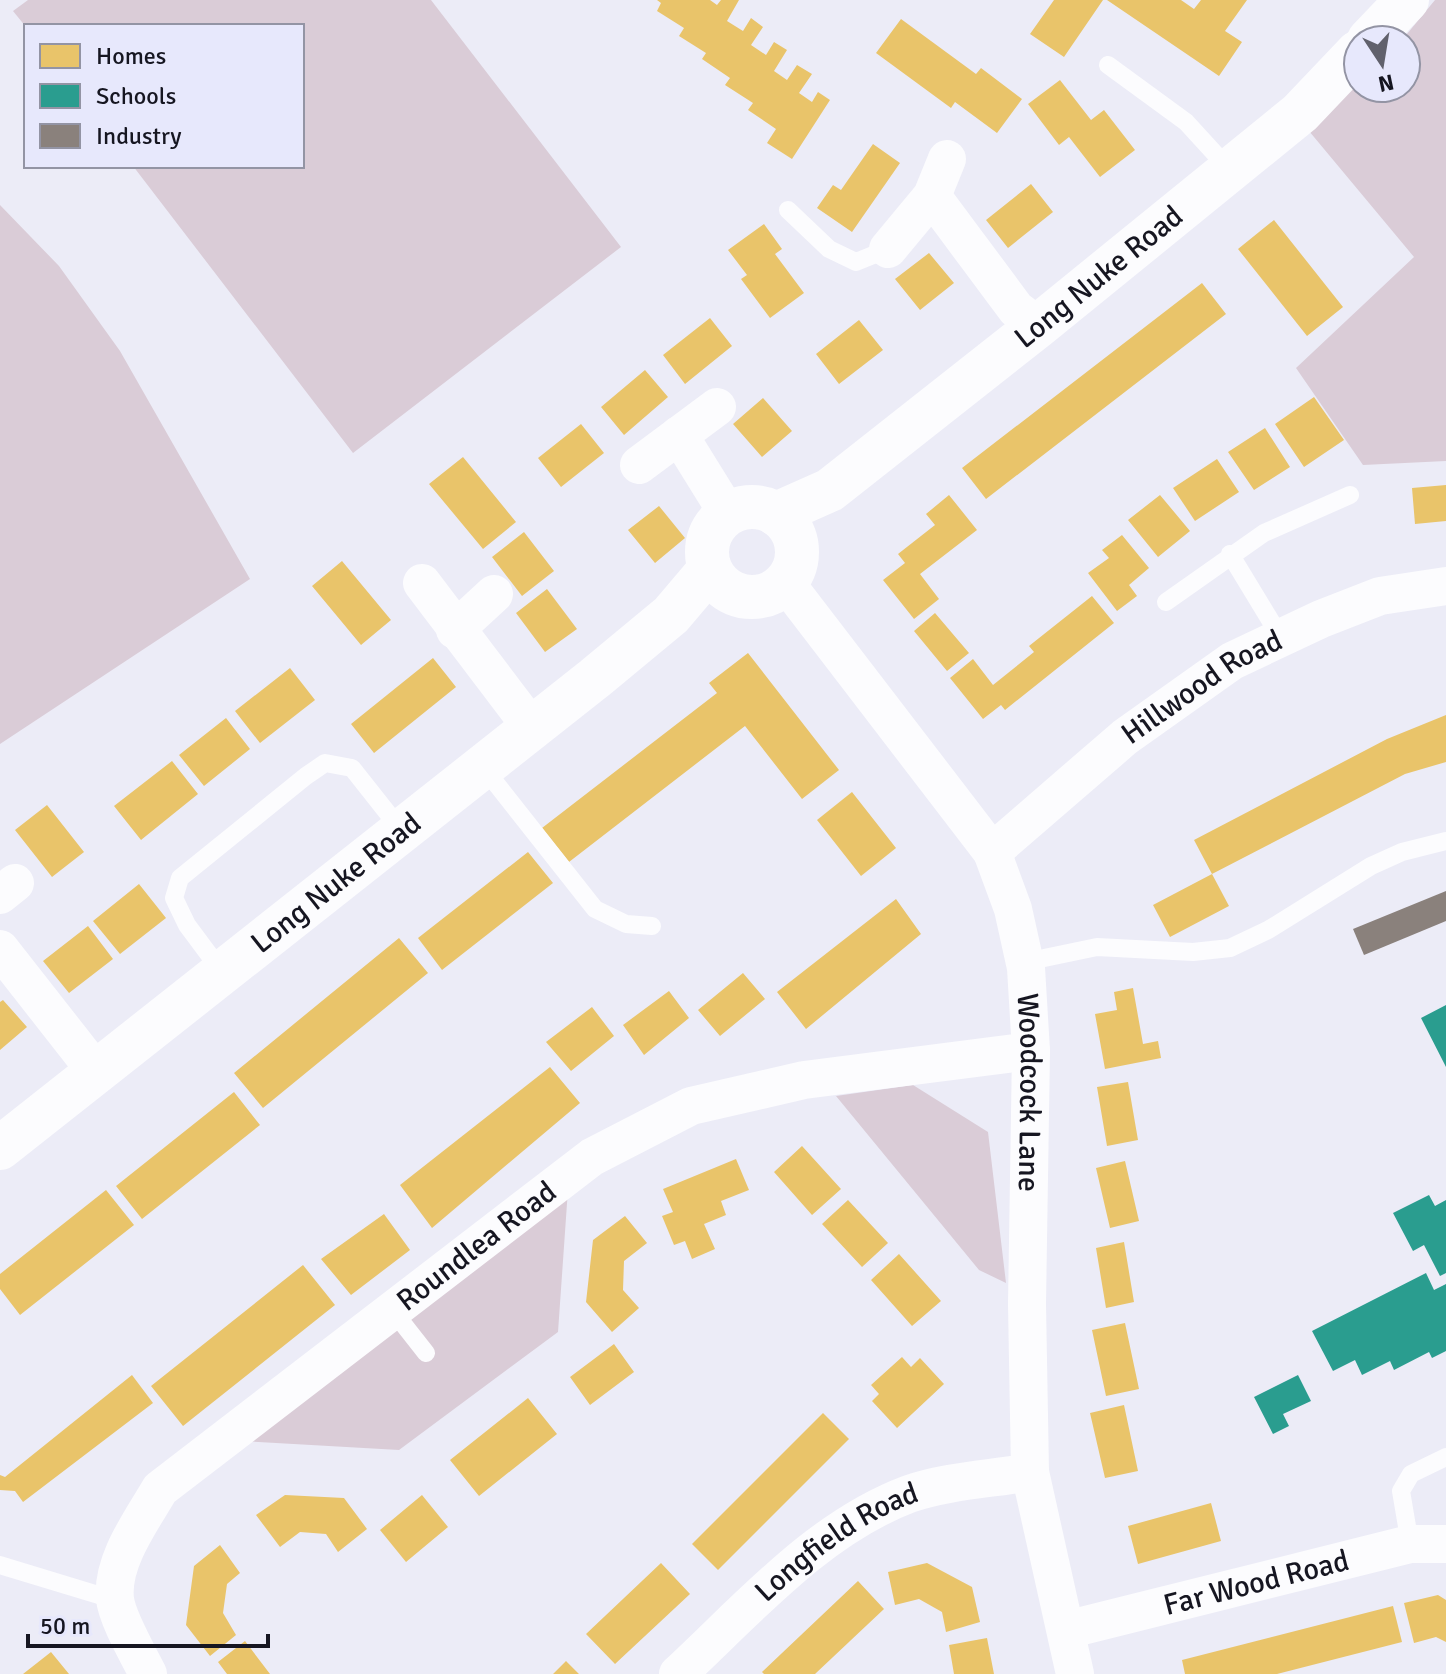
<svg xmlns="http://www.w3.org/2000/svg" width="1446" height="1674" viewBox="0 0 1446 1674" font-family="Signika,sans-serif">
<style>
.green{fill:#daccd7}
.homes{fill:#e9c46a}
.schools{fill:#2a9d8f}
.industry{fill:#8a817c}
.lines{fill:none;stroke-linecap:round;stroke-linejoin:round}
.lane{stroke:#fcfcfe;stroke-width:18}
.street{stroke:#fcfcfe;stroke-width:38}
.secondary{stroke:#fcfcfe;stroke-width:44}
.labels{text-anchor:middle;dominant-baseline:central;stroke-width:8;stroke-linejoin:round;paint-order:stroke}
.street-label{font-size:30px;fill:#161621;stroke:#e7e8fc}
</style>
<rect width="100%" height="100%" fill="#ececf7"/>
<path class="green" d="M28 0H431L621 247 353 453 133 166H302V26L26 27 13 11Z
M1435 0H1446V461L1363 465 1296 368 1414 257 1309 131 1358 83V88H1406V40H1402Z
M0 205 59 266 120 351 250 579 0 744Z
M913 1085 988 1132 1006 1283 979 1270 836 1096Z
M569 1175 558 1332 399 1450 224 1440Z"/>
<path class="homes" d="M657 0H710L717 5 721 0H739L727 21 743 31 751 18 763 27 751 45 766 55 774 42 787 50 774 71 787 80 797 65 812 74 799 93 812 102 818 92 830 100 792 159 767 143 776 129 748 110 753 103 725 85 730 78 702 59 706 53 679 36 684 28 657 11 661 3Z
M1054 0H1103L1064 57 1030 34Z
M1107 0H1181L1194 9 1201 0H1247L1225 31 1242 42 1219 76Z
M901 19 976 74 981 68 1022 99 997 133 955 102 951 108 876 53Z
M1060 80 1091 120 1104 110 1135 150 1100 177 1069 137 1059 145 1028 104Z
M873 144 900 163 852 232 817 208 833 185 841 190Z
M1031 184 1053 212 1008 248 986 220Z
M1274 220 1343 307 1307 336 1238 249Z
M764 224 782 249 775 254 804 293 770 318 741 279 747 275 728 250Z
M929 253 954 283 920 310 895 279Z
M1202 283 1226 314 986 499 962 468Z
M710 318 732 346 685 384 663 355Z
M859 320 883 350 839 384 816 354Z
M645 370 668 397 624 435 601 407Z
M1314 397 1344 440 1304 467 1275 424Z
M763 398 792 431 762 457 733 424Z
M581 424 604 453 561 487 538 458Z
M1265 428 1290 467 1254 490 1228 452Z
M463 457 516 522 483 549 429 484Z
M1217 459 1239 492 1195 521 1173 488Z
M1446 485V521L1415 524 1412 488Z
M949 495 977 530 920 574 939 599 914 619 883 580 905 563 898 554 935 525 926 514Z
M1160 495 1190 531 1158 557 1128 520Z
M659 506 685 538 655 563 628 530Z
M524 532 554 571 522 596 492 557Z
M1122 535 1149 568 1129 585 1137 596 1117 611 1088 573 1109 558 1102 550Z
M342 561 391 620 361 645 312 586Z
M547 589 577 629 545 652 516 613Z
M1092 596 1114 623 1005 710 1001 705 983 719 950 678 973 659 993 685 1034 652 1029 646Z
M935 613 969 653 947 671 914 631Z
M748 653 839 770 802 799 745 726 569 862 542 828 717 693 709 683Z
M433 658 456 687 374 753 351 724Z
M290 668 315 700 260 743 235 711Z
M1446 715V762L1405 774 1212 874 1229 906 1170 937 1153 905 1212 874 1194 840 1387 739Z
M226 718 250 749 204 786 179 755Z
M172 761 198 794 141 840 114 806Z
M852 792 896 848 861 876 817 820Z
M47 805 84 852 52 877 15 830Z
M528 852 553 883 442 970 418 938Z
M139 884 166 918 120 954 93 921Z
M896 899 921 934 806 1029 777 992Z
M88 926 113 959 69 993 43 961Z
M399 938 428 973 263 1108 234 1073Z
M743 973 765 999 720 1036 698 1010Z
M1133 988 1143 1044 1158 1041 1161 1058 1105 1069 1095 1014 1117 1010 1114 992Z
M669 991 689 1018 644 1055 623 1025Z
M3 1000 27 1027 0 1050V1002Z
M592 1007 614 1036 571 1071 546 1042Z
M550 1067 580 1103 432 1228 400 1185Z
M1128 1082 1138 1140 1107 1146 1097 1087Z
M234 1092 260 1125 142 1219 116 1186Z
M802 1146 841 1189 812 1215 774 1172Z
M736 1159 749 1190 721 1201 726 1215 704 1224 715 1249 692 1259 685 1241 674 1245 662 1216 673 1212 663 1189Z
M1125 1161 1139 1221 1110 1228 1096 1168Z
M106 1190 134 1225 20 1315 0 1289V1274Z
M848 1200 888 1243 862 1267 822 1224Z
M384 1214 410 1250 351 1295 321 1259Z
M625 1216 647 1243 624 1261 623 1290 639 1308 612 1332 586 1302 593 1240Z
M1124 1242 1134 1302 1106 1308 1096 1248Z
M899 1254 941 1301 912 1326 871 1280Z
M303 1265 335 1305 183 1426 151 1386Z
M1125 1323 1139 1389 1106 1396 1092 1330Z
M614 1344 634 1372 590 1405 570 1377Z
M902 1357 911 1367 920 1358 944 1384 897 1428 872 1401 879 1394 871 1385Z
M132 1375 153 1403 23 1502 15 1491 0 1490V1475L5 1477Z
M528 1398 557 1434 479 1496 450 1460Z
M1124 1405 1138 1471 1105 1478 1090 1413Z
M823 1413 849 1439 718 1570 692 1544Z
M285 1495 344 1498 367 1529 338 1552 326 1534 300 1532 280 1547 256 1515Z
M422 1495 448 1527 406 1562 380 1530Z
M1211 1503 1221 1541 1138 1564 1128 1526Z
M220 1545 240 1573 227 1584 223 1613 236 1635 210 1656 186 1625 194 1566Z
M661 1563 690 1594 615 1664 586 1634Z
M927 1563 972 1587 980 1622 946 1632 942 1612 919 1599 895 1605 888 1572Z
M858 1581 884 1609 815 1674H764L762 1672Z
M1438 1595 1446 1600V1642L1436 1637 1414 1643 1404 1603Z
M1393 1606 1402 1642 1277 1674H1185L1182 1660Z
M987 1638 994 1674H954L949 1645Z
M245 1641 270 1674H227L218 1662Z
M51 1652 69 1674H23Z
M566 1661 579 1674H553Z"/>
<path class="schools" d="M1446 1005V1067L1421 1018Z
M1429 1195 1435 1206 1446 1200V1273L1440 1276 1424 1245 1413 1251 1393 1213Z
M1426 1273 1434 1290 1446 1284V1351L1432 1358 1429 1352 1394 1370 1390 1361 1362 1375 1355 1360 1333 1371 1312 1331Z
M1298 1375 1311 1401 1283 1414 1289 1426 1273 1434 1254 1397Z"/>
<path class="industry" d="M1446 891V921L1364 955 1353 929Z"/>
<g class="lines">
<path class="lane" d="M1108 65 1186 122 1229 169
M788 210 829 249 856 262 888 249
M1230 554 1281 638
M1166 602 1264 533 1350 495
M483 767 595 909 626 924 652 926
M1025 962 1097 947 1193 952 1230 948 1268 930 1371 866 1402 852 1446 841
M222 972 187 925 174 898 180 878 306 776 325 763 352 768 401 830
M393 1311 426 1353
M1410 1544 1401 1491 1411 1474 1446 1457
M0 1565 115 1600"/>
<g class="street">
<path d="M932 196 1016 309 1038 326"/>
<path d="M888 249 932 196 947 159"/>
<path d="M679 435 728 514"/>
<path d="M639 465 717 407"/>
<path id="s1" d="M785 582 992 852 1013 909 1026 968 1031 1051 1027 1304 1030 1472 1075 1674"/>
<path d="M422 583 532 728"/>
<path d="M455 630 494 594"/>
<path id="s2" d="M992 852 1125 737 1232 661 1321 619 1380 596 1446 586"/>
<path d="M0 895 15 883"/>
<path d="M0 949 98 1074"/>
<path id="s3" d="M1066 1630 1410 1544H1446"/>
<path id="s4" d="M148 1674C139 1656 117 1618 115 1599 111 1561 142 1520 160 1489L592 1157 691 1106 804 1080 1031 1051"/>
<path id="s5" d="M678 1674C748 1609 818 1528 909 1494 946 1481 991 1479 1030 1472"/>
</g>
<g class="secondary">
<path d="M1369 40 1407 0"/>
<circle cx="752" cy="552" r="45"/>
<path id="s6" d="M776 514 830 490 1038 326 1300 113 1358 52"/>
<path id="s7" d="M0 1148 595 678 671 615 710 569"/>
</g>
</g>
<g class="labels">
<g class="street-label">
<text stroke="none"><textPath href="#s6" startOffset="402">Long Nuke Road</textPath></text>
<text stroke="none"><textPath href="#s2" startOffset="268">Hillwood Road</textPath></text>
<text stroke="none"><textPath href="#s7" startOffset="428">Long Nuke Road</textPath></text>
<text stroke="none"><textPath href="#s1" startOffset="586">Woodcock Lane</textPath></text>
<text stroke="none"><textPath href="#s4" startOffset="602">Roundlea Road</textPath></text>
<text stroke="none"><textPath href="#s5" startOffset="208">Longfield Road</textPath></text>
<text stroke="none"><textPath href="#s3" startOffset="196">Far Wood Road</textPath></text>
</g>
</g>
<rect x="24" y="24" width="280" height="144" fill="#e7e8fc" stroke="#9394a4" stroke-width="2"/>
<rect x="40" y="44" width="40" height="24" fill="#e9c46a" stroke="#9394a4" stroke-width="2"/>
<text x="96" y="64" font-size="24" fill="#161621">Homes</text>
<rect x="40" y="84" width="40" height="24" fill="#2a9d8f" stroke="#9394a4" stroke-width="2"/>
<text x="96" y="104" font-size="24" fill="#161621">Schools</text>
<rect x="40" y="124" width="40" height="24" fill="#8a817c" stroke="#9394a4" stroke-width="2"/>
<text x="96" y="144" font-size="24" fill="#161621">Industry</text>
<g transform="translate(1382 64) rotate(168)"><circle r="38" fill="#e7e8fc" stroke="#9394a4" stroke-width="2"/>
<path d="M0-6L14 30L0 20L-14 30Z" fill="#61616c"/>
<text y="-12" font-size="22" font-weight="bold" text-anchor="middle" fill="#161621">N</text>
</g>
<path d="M28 1634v12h240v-12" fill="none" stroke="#161621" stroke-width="4"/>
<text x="40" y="1634" font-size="24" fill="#161621" stroke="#e7e8fc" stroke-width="6" paint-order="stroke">50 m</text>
</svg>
